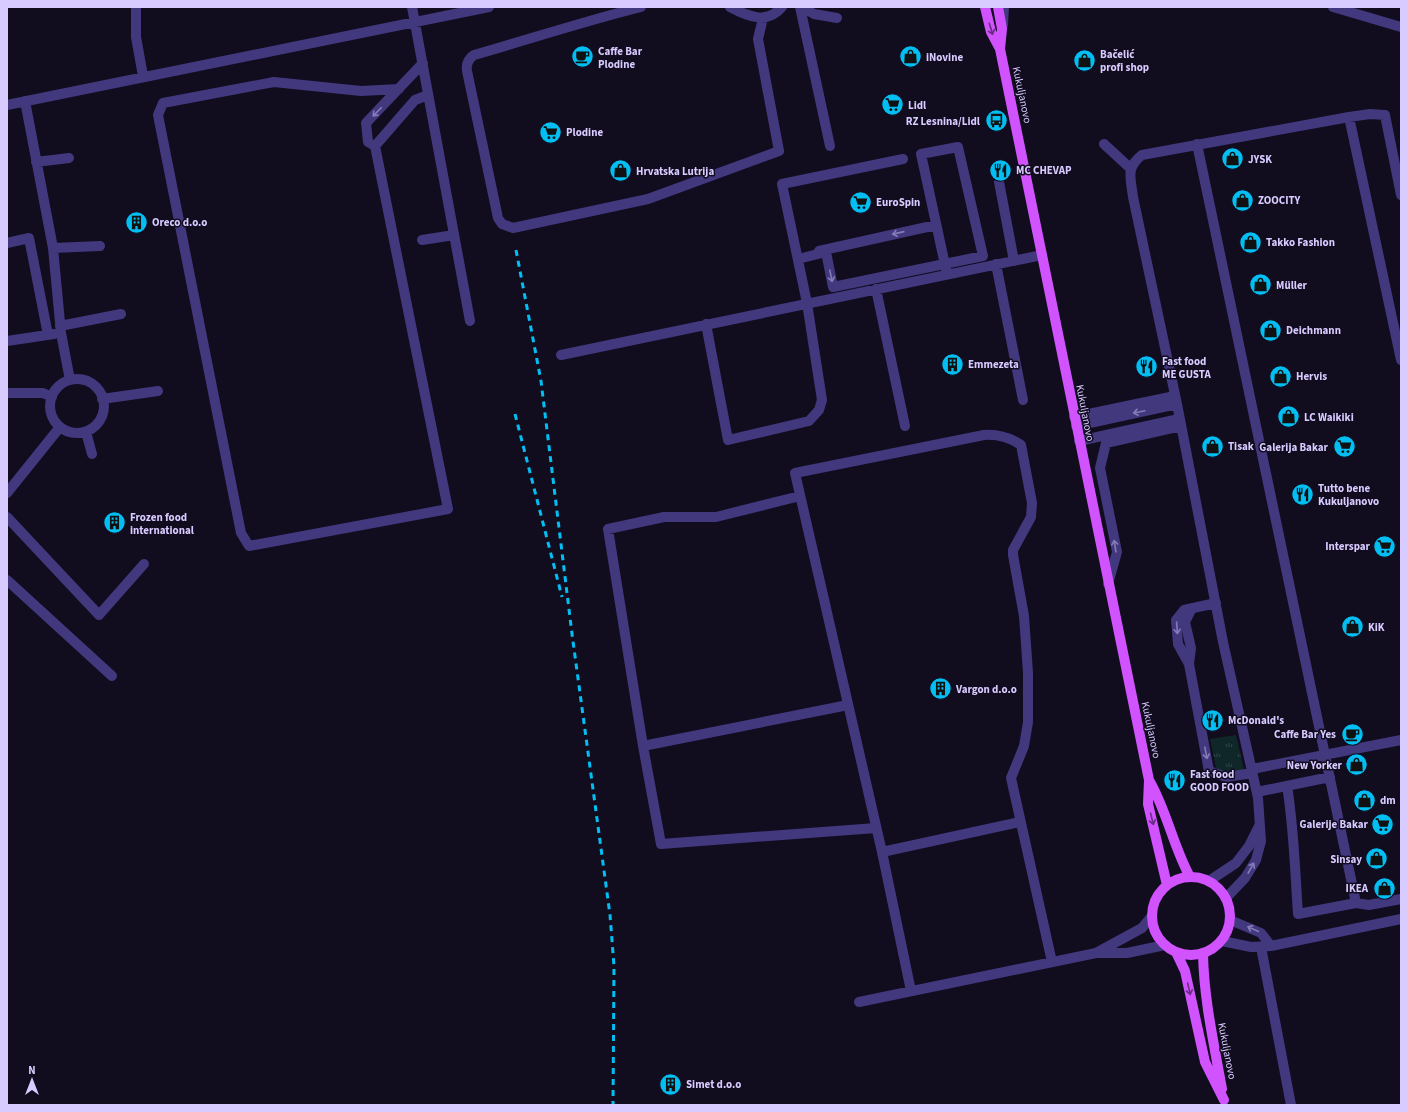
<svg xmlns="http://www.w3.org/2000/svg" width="1408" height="1112" viewBox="0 0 1408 1112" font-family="'Source Sans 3',sans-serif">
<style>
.park{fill:url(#park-tufts)}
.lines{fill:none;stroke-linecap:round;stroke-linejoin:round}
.minor{stroke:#42387e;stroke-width:10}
.major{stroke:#d153fe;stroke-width:10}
.rail{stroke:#02bff3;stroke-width:3;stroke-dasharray:6 5;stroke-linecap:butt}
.oneway{stroke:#682c83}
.oneway2{stroke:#857ab8}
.labels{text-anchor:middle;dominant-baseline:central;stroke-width:3;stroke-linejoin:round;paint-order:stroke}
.poi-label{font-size:11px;font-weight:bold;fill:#d7cbff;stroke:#120c1f;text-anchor:start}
.street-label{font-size:11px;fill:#d7cbff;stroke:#120c1f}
</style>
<defs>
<pattern id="park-tufts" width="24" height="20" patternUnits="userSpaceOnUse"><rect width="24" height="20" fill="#102729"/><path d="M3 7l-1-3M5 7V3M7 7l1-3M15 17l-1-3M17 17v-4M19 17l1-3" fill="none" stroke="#324549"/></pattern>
</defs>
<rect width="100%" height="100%" fill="#120c1f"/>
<path class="park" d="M1236 735 1244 770 1225 774 1217 772 1210 739Z"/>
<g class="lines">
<path class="minor" d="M136 7V37L143 76
M412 7 470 321
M641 7C585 21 530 39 474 55 468 59 466 64 467 71L498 218 502 224 513 228 648 199 779 151 758 39 763 18
M730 7C747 16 767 25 782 7
M800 7 830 146
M802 7 814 14 837 18
M1333 7 1401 27
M1003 25 1004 7
M399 89 361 91 274 82 163 103 158 115 241 533 249 546 448 509 375 146 368 142 366 123 423 63
M25 101 53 248 61 333 70 380
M7 105 489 7
M1349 117 1401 360
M1104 144 1130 168
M1197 144 1356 903 1369 905 1401 899
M375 146 415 100 428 95
M36 162 69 158
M999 182 1014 261
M422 240 454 235
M7 243 29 238 48 335
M53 248 100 246
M819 251 936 225
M798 259 826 252 833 287 983 256 958 147 921 154C930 194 938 234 947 274
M996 264 1023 400
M876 289 905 426
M706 324 728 440 809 421 819 410 822 400 807 303 782 184 903 159
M60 326 121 314
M7 341 54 334
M561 355 1042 255
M50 406a27 27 0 1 1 54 0a27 27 0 1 1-54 0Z
M7 393H43L52 397
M102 399 158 391
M1074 417 1175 396
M1076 426 1177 404
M86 432 92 454
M1079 441 1179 419
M7 493 60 427
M800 496 716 517H664L608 529 643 746 661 844 876 828
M7 517 99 615 144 564
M7 580 112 676
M1108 584 1117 552 1100 468 1106 443 1181 426
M1216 603 1184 610 1176 620 1178 644 1189 664 1209 771 1226 777 1253 773
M1189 664 1191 648 1185 622 1192 608
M643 746 848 705
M1252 769 1401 740
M1287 786C1294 828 1295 871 1298 914L1356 903
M1257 792 1330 777
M882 852 1020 822
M1209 881 1236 863 1249 846 1259 826
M1226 898 1245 878 1256 860 1261 841 1258 798 1223 642 1177 404 1133 197C1131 179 1125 168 1142 155L1349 117 1370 114 1385 115 1401 195
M1152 916 1142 928 1096 953H1127L1165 945
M1230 920 1261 933 1271 946
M1222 941 1251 947 1271 946 1401 919
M1261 947 1291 1105
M911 991 882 852 795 473 984 435C998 434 1009 437 1021 445L1032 503 1031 517 1013 550V555L1024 616 1028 673V722L1024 746 1011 778 1052 962
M859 1002 1096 953"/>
<path class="major" d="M985 7 991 32 1000 49 1149 780 1148 804 1167 885
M998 7 1002 29 1000 49
M1149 780C1167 811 1173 846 1190 877
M1152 916a39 39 0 1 1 78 0a39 39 0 1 1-78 0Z
M1176 952 1185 971 1205 1062 1224 1100
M1203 954C1204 1000 1214 1044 1222 1089"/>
<path class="rail" d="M516 250 541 381 572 634 610 915 614 966 613 1105
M515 414 562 597"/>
</g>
<defs><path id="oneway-shaft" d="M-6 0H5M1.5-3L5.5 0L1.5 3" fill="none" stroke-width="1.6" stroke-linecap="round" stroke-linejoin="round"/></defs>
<g class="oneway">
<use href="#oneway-shaft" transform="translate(991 29) rotate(73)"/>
<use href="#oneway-shaft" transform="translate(1152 819) rotate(76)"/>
<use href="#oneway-shaft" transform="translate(1189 989) rotate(77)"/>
</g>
<g class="oneway2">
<use href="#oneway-shaft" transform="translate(377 112) rotate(134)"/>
<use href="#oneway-shaft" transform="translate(898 233) rotate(167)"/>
<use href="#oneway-shaft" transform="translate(831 276) rotate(78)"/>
<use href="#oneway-shaft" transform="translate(1139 412) rotate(168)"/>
<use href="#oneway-shaft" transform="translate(1115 546) rotate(-99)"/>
<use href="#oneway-shaft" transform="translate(1177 628) rotate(86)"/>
<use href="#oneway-shaft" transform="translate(1206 753) rotate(79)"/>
<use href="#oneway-shaft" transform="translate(1251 868) rotate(-61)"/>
<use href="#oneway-shaft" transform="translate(1253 929) rotate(-156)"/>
</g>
<defs>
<symbol id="cafe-disc" viewBox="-11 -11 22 22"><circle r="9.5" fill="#02bff3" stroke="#120c1f"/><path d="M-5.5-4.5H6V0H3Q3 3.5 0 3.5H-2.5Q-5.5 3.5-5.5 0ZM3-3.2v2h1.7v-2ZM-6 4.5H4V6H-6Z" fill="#111"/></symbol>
<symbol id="shop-disc" viewBox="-11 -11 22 22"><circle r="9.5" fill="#02bff3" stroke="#120c1f"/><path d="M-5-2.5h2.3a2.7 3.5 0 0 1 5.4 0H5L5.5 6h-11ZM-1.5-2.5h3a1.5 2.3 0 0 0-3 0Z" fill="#111"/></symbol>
<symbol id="supermarket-disc" viewBox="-11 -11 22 22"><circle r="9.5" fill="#02bff3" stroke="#120c1f"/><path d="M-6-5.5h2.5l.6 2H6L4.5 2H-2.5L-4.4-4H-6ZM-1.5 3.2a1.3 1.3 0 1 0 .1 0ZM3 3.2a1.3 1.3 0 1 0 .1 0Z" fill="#111"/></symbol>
<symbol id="bus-disc" viewBox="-11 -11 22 22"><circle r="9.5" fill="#02bff3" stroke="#120c1f"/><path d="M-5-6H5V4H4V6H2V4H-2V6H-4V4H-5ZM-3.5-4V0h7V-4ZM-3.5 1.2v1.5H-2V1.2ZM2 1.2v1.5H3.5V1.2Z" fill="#111"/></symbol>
<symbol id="restaurant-disc" viewBox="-11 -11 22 22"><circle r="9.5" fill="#02bff3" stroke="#120c1f"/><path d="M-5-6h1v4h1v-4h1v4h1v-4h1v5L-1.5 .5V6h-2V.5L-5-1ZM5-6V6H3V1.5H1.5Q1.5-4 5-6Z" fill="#111"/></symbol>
<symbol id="building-disc" viewBox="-11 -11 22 22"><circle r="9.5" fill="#02bff3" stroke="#120c1f"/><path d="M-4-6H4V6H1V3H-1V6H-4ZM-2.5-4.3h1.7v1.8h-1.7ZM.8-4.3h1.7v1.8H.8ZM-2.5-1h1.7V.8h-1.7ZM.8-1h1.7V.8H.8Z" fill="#111"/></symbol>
</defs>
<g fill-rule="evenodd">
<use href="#cafe-disc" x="570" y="44" width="25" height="25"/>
<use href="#shop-disc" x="898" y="44" width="25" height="25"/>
<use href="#shop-disc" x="1072" y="48" width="25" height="25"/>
<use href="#supermarket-disc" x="880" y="92" width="25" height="25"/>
<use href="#bus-disc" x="984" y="108" width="25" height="25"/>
<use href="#supermarket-disc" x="538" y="120" width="25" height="25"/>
<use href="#shop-disc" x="1220" y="146" width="25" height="25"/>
<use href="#restaurant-disc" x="988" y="158" width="25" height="25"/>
<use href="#shop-disc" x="608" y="158" width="25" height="25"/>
<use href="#shop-disc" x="1230" y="188" width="25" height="25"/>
<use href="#supermarket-disc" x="848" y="190" width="25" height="25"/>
<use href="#building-disc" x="124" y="210" width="25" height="25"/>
<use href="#shop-disc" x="1238" y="230" width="25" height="25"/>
<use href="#shop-disc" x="1248" y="272" width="25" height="25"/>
<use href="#shop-disc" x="1258" y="318" width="25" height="25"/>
<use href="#building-disc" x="940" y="352" width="25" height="25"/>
<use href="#restaurant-disc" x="1134" y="354" width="25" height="25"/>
<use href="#shop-disc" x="1268" y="364" width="25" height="25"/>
<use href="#shop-disc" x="1276" y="404" width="25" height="25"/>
<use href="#shop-disc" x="1200" y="434" width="25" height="25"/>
<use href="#supermarket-disc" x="1332" y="434" width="25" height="25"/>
<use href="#restaurant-disc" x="1290" y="482" width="25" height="25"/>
<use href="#building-disc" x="102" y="510" width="25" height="25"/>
<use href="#supermarket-disc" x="1372" y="534" width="25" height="25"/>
<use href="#shop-disc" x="1340" y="614" width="25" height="25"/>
<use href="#building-disc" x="928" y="676" width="25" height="25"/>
<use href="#restaurant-disc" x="1200" y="708" width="25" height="25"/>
<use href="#cafe-disc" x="1340" y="722" width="25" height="25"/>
<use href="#shop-disc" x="1344" y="752" width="25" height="25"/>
<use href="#restaurant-disc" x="1162" y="768" width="25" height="25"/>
<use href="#shop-disc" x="1352" y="788" width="25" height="25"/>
<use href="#supermarket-disc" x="1370" y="812" width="25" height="25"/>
<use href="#shop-disc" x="1364" y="846" width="25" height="25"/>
<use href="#shop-disc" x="1372" y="876" width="25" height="25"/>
<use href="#building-disc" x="658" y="1072" width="25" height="25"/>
</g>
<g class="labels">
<g class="poi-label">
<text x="598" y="51">Caffe Bar<tspan x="598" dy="13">Plodine</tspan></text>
<text x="1100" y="54">Bačelić<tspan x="1100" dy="13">profi shop</tspan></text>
<text x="926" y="57">iNovine</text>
<text x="908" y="105">Lidl</text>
<text x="980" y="121" text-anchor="end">RZ Lesnina/Lidl</text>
<text x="566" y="132">Plodine</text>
<text x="1248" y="159">JYSK</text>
<text x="1016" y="170">MC CHEVAP</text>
<text x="636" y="171">Hrvatska Lutrija</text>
<text x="1258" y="200">ZOOCITY</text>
<text x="876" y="202">EuroSpin</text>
<text x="152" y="222">Oreco d.o.o</text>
<text x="1266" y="242">Takko Fashion</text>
<text x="1276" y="285">Müller</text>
<text x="1286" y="330">Deichmann</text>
<text x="1162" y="361">Fast food<tspan x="1162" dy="13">ME GUSTA</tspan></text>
<text x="968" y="364">Emmezeta</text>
<text x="1296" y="376">Hervis</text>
<text x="1304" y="417">LC Waikiki</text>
<text x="1228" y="446">Tisak</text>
<text x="1328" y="447" text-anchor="end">Galerija Bakar</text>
<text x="1318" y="488">Tutto bene<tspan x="1318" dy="13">Kukuljanovo</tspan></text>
<text x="130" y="517">Frozen food<tspan x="130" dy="13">international</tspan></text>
<text x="1370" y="546" text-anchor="end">Interspar</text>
<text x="1368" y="627">KiK</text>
<text x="956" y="689">Vargon d.o.o</text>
<text x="1228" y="720">McDonald's</text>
<text x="1336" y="734" text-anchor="end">Caffe Bar Yes</text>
<text x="1342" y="765" text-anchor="end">New Yorker</text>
<text x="1190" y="774">Fast food<tspan x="1190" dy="13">GOOD FOOD</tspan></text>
<text x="1380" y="800">dm</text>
<text x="1368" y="824" text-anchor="end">Galerije Bakar</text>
<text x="1362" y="859" text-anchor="end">Sinsay</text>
<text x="1368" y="888" text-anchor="end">IKEA</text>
<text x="686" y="1084">Simet d.o.o</text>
</g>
<g class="street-label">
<text transform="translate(1022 95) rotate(78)">Kukuljanovo</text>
<text transform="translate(1085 413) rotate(79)">Kukuljanovo</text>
<text transform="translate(1151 730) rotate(78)">Kukuljanovo</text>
<text transform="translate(1227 1051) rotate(79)">Kukuljanovo</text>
</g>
</g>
<rect width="1408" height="1112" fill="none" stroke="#d7cbff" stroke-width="16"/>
<g transform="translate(32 1080)" stroke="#120c1f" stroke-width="3" paint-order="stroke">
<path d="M0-3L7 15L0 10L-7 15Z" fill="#d7cbff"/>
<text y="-6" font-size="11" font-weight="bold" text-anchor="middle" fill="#d7cbff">N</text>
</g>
</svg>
